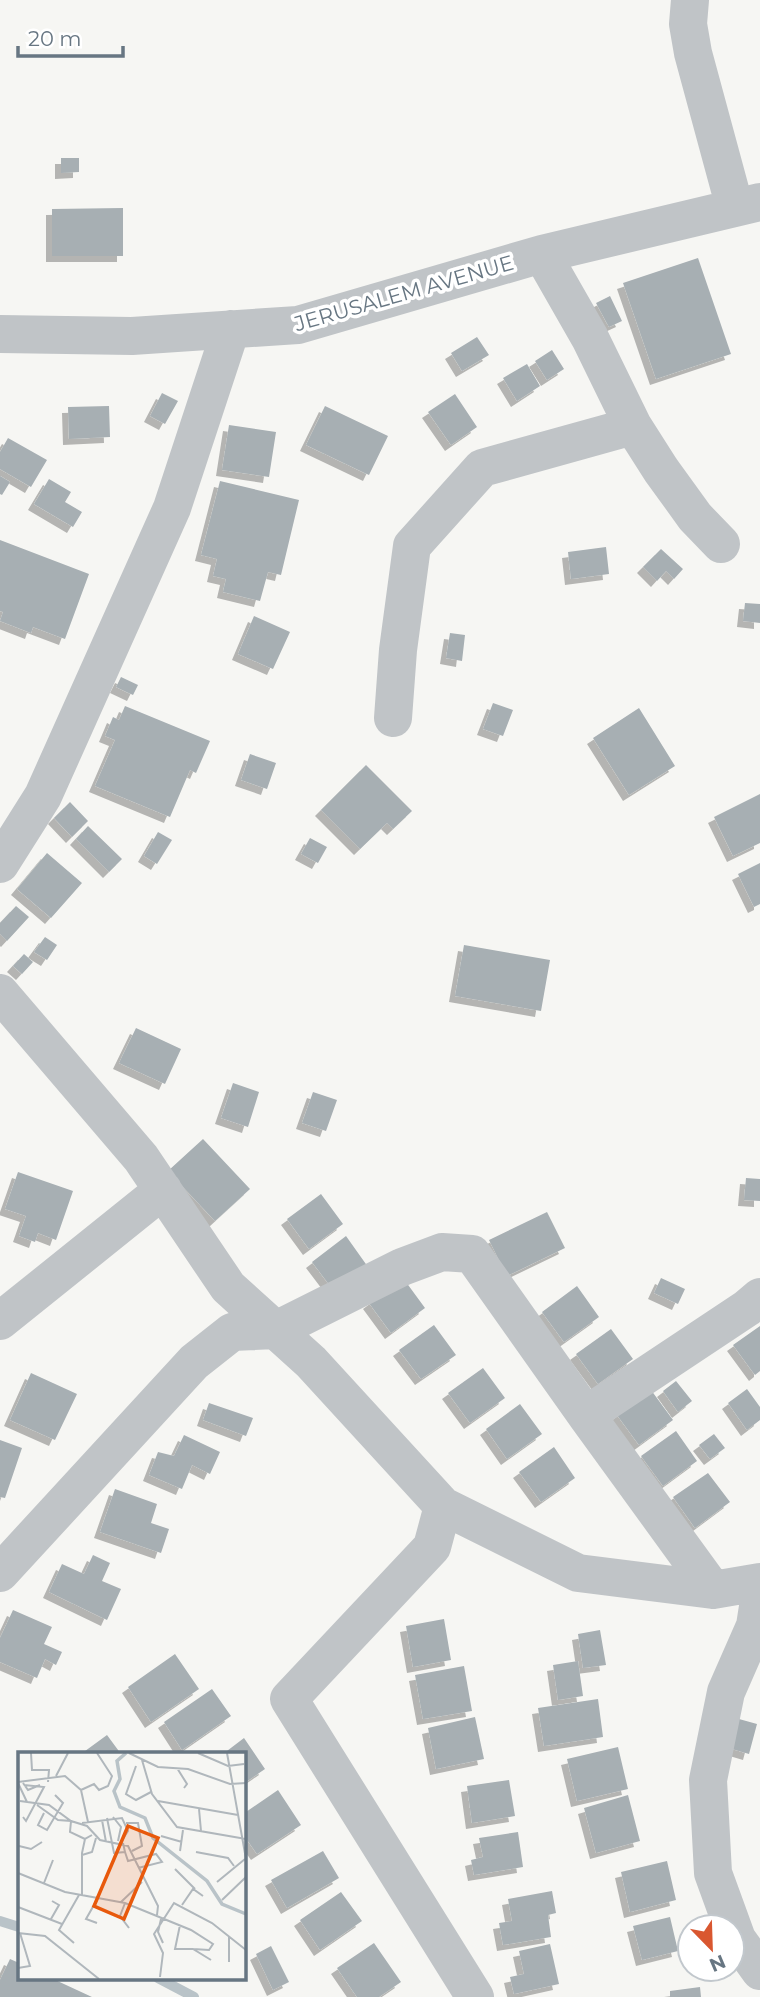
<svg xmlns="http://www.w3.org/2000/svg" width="760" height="1997" viewBox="0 0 760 1997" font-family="Montserrat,sans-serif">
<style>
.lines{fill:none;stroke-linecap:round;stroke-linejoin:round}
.stream{stroke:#b9c3c8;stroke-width:10}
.building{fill:#a7afb3;filter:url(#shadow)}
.minor{stroke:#c0c4c7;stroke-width:38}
.labels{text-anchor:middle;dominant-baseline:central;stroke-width:7;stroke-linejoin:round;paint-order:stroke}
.street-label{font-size:21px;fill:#677682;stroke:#fff}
.inset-river{fill:none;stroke:#b9c3c8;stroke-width:3.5}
.inset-road{fill:none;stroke:#b0b7bc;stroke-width:2}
.view{fill:#e8590c;fill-opacity:0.15;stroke:#e8590c;stroke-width:3.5}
.inset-edge{fill:none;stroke:#677682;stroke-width:3.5}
</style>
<defs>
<filter id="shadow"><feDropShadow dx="-6" dy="6" stdDeviation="0" flood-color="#0004"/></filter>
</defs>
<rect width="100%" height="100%" fill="#f6f6f3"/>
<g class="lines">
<path class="stream" d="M0 1921 19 1927
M158 1978 194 1997"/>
</g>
<path class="building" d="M61 158H79V172L61 173Z
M123 208V256H52V209Z
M698 258 731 354 656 379 623 283Z
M610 296 622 321 609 327 596 303Z
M477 337 489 355 462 371 451 353Z
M552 350 564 369 547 380 535 361Z
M527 364 540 386 517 401 503 378Z
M162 393 178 401 165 424 150 416Z
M455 394 477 427 451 445 428 412Z
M109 406 110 437 69 439 68 407Z
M325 406 388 436 369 475 306 445Z
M229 425 276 432 269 477 222 470Z
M8 438 47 460 31 487 0 469V452Z
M0 476 10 482 2 495 0 494Z
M49 479 71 492 65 502 82 512 73 527 34 504Z
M220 481 299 500 281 575 268 572 260 601 223 592 226 579 213 576 217 559 201 555Z
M0 540 89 574 65 639 33 627 31 633 0 621 3 612 0 611Z
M606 547 609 574 571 579 568 552Z
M661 549 683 569 674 579 666 571 657 581 643 567Z
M745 603 760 604V623L743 621Z
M254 616 290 632 273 669 238 654Z
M450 633 465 635 462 661 446 658Z
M121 677 138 685 133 695 116 687Z
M493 703 513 710 503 736 483 729Z
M125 706 210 741 196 773 190 770 170 817 95 786 115 740 105 736 113 717 119 720Z
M639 708 675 766 629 795 593 738Z
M250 754 276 763 267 789 241 780Z
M366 765 412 811 393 829 387 823 360 849 321 810Z
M760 794V843L733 856 714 817Z
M70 802 88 821 72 837 54 818Z
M88 826 122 859 109 872 76 839Z
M158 832 172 840 157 864 144 856Z
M310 838 327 847 318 863 301 854Z
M47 853 82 883 51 918 17 889Z
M760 863V904L754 907 738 874Z
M16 906 29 917 7 941 0 934V923Z
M45 937 57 945 47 960 34 952Z
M464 945 550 960 541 1011 455 996Z
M24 954 33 962 22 974 13 966Z
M136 1028 181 1049 165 1084 119 1063Z
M233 1083 259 1092 248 1127 221 1118Z
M313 1092 337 1100 326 1131 302 1123Z
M203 1139 250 1189 215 1221 168 1171Z
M18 1172 73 1191 56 1240 38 1233 35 1242 19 1236 26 1216 5 1209Z
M746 1178 760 1179V1201L744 1200Z
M321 1194 343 1224 309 1249 287 1219Z
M547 1212 565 1248 507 1276 489 1240Z
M346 1236 368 1267 334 1291 312 1262Z
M403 1278 425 1308 391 1333 369 1303Z
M661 1278 685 1289 678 1304 654 1293Z
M577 1286 599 1317 564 1342 542 1312Z
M434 1325 456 1355 421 1379 399 1350Z
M760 1326V1371L755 1375 733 1345Z
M611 1329 633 1359 598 1384 576 1354Z
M483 1368 505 1398 470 1423 448 1393Z
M31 1373 77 1394 55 1440 10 1420Z
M676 1381 692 1401 678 1412 663 1391Z
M747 1389 760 1407V1420L747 1430 728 1403Z
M651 1390 673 1420 639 1445 617 1415Z
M209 1403 253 1418 246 1436 203 1420Z
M520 1404 542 1434 507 1459 486 1429Z
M676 1431 697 1461 663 1486 641 1456Z
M714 1434 725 1448 710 1459 699 1445Z
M184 1435 220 1452 210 1474 192 1465 182 1489 149 1475 158 1452 174 1456Z
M0 1440 22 1448 5 1498 0 1497Z
M554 1447 575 1478 541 1502 519 1472Z
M708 1473 730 1502 695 1528 673 1497Z
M115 1489 157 1504 151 1523 169 1529 161 1553 100 1532Z
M93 1555 110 1563 102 1581 121 1589 107 1620 49 1592 62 1564 84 1574Z
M13 1610 52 1627 44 1644 62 1652 56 1665 45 1659 37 1678 0 1662V1638Z
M444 1619 451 1660 413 1667 406 1626Z
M600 1630 606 1665 583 1668 578 1634Z
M175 1654 199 1689 151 1722 128 1687Z
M578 1661 583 1696 558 1700 553 1665Z
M464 1666 472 1711 423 1719 415 1675Z
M212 1689 231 1716 182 1750 164 1722Z
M598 1699 603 1737 544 1746 538 1708Z
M721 1714 757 1724 749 1754 712 1743Z
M475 1717 484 1759 436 1769 428 1728Z
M107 1735 121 1754H81Z
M244 1738 265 1769 243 1784V1754H223Z
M618 1747 628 1789 577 1801 567 1759Z
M509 1780 515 1816 472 1823 467 1786Z
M278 1790 301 1825 257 1854 243 1834V1814Z
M628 1795 640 1841 596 1853 584 1808Z
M518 1832 523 1867 474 1875 471 1860 483 1857 479 1838Z
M323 1851 339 1878 287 1908 271 1880Z
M667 1861 676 1900 630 1912 621 1872Z
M552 1891 556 1913 548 1915 551 1937 503 1945 499 1923 512 1921 508 1899Z
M341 1892 362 1921 320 1950 300 1920Z
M670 1917 678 1951 642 1960 633 1926Z
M374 1943 401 1982 379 1997H357L337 1968Z
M550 1944 559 1984 514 1994 510 1977 524 1974 519 1951Z
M271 1946 289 1982 273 1990 256 1954Z
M10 1959 19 1963V1978H51L92 1997H0V1980Z
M700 1987 701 1997H670V1991Z"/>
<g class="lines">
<path class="minor" d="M690 0 688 24 693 53 735 208
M542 254 590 338 633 426 661 470 695 517 721 544
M0 334 132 336 298 325 542 254 760 202
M393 718 398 650 412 546 482 468 633 426
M0 864 43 796 172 508 231 329
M0 993 141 1158 228 1287 311 1362 443 1506 578 1573 713 1590 760 1582
M0 1321 163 1190
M443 1506 432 1547 289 1699 475 1997
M0 1573 194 1362 232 1332 276 1330 402 1267 442 1252 472 1254 586 1415
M713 1590 586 1415 747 1308 760 1297
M760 1594 755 1626 726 1692 708 1780 713 1873 737 1939 760 1971"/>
</g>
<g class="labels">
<g class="street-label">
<text transform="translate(404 293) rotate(-16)">JERUSALEM AVENUE</text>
</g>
</g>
<g transform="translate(18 1752)">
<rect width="228" height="228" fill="#f6f6f3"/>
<path class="inset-river" d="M108 1 99 9 102 27 96 39 102 55 127 66 135 86 189 129 204 152 228 162"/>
<path class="inset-road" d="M13 1 14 18H31L30 30M111 1 140 15 170 17 212 32 228 31M180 1 210 14 226 12M209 1 228 107M124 8 134 42 159 75 228 87M118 14 108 42 118 48 133 40M159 16 169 32 166 36M38 24 50 1M0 30 47 24 63 38 76 32 81 38 90 34 94 24 79 1M0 31 9 50M5 31 10 38 22 33M63 38 70 70M2 49 31 53 53 69 69 74 82 88 110 94 140 154 139 163M140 49 220 63M19 53 40 68 53 69 52 80 67 87M181 57 183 79M26 61 20 73 29 78 45 51 37 43M5 65 8 69 26 35 6 33M95 65 103 75 100 89M89 66 96 101 107 100 105 91M84 68 88 90M0 69V98M64 71 104 66 110 79 103 90M108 71H120L124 94 114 99M143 84 164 90M1 94 13 97 24 90M162 99 165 78M107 100 110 109 138 102 144 110 120 116M178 100 210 106 216 114M64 103 74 100 78 86M157 117 177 137M0 121 47 140 107 151 173 178 195 192 191 198 175 197M199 130 227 107M26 131 35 108M64 143V101L67 87 74 83M204 148 228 125M103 150 124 130M107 151 102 164 111 176M164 153 175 137 185 144M0 155 44 172M33 167 41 153 34 149M143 167 140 180 145 191M79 171 68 167 80 146M162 173 157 197H175L193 208M0 181 27 184 81 227M211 185V210M56 191 41 178 61 143M0 216 12 214 2 181M142 225 145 201 136 182 156 151 194 171 228 198"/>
<path class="view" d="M110 74 140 86 106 167 76 154Z"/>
<rect width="228" height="228" class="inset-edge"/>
</g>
<g transform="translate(711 1948) rotate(157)"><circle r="33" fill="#ffffff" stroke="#c2c8cd" stroke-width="2"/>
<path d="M0-5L12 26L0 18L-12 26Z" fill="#d95730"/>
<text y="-10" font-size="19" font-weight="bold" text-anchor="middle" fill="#677682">N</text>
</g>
<path d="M18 46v10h105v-10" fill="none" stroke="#677682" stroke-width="3.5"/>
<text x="28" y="46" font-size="21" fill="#677682" stroke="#ffffff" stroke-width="5" paint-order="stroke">20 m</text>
</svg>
